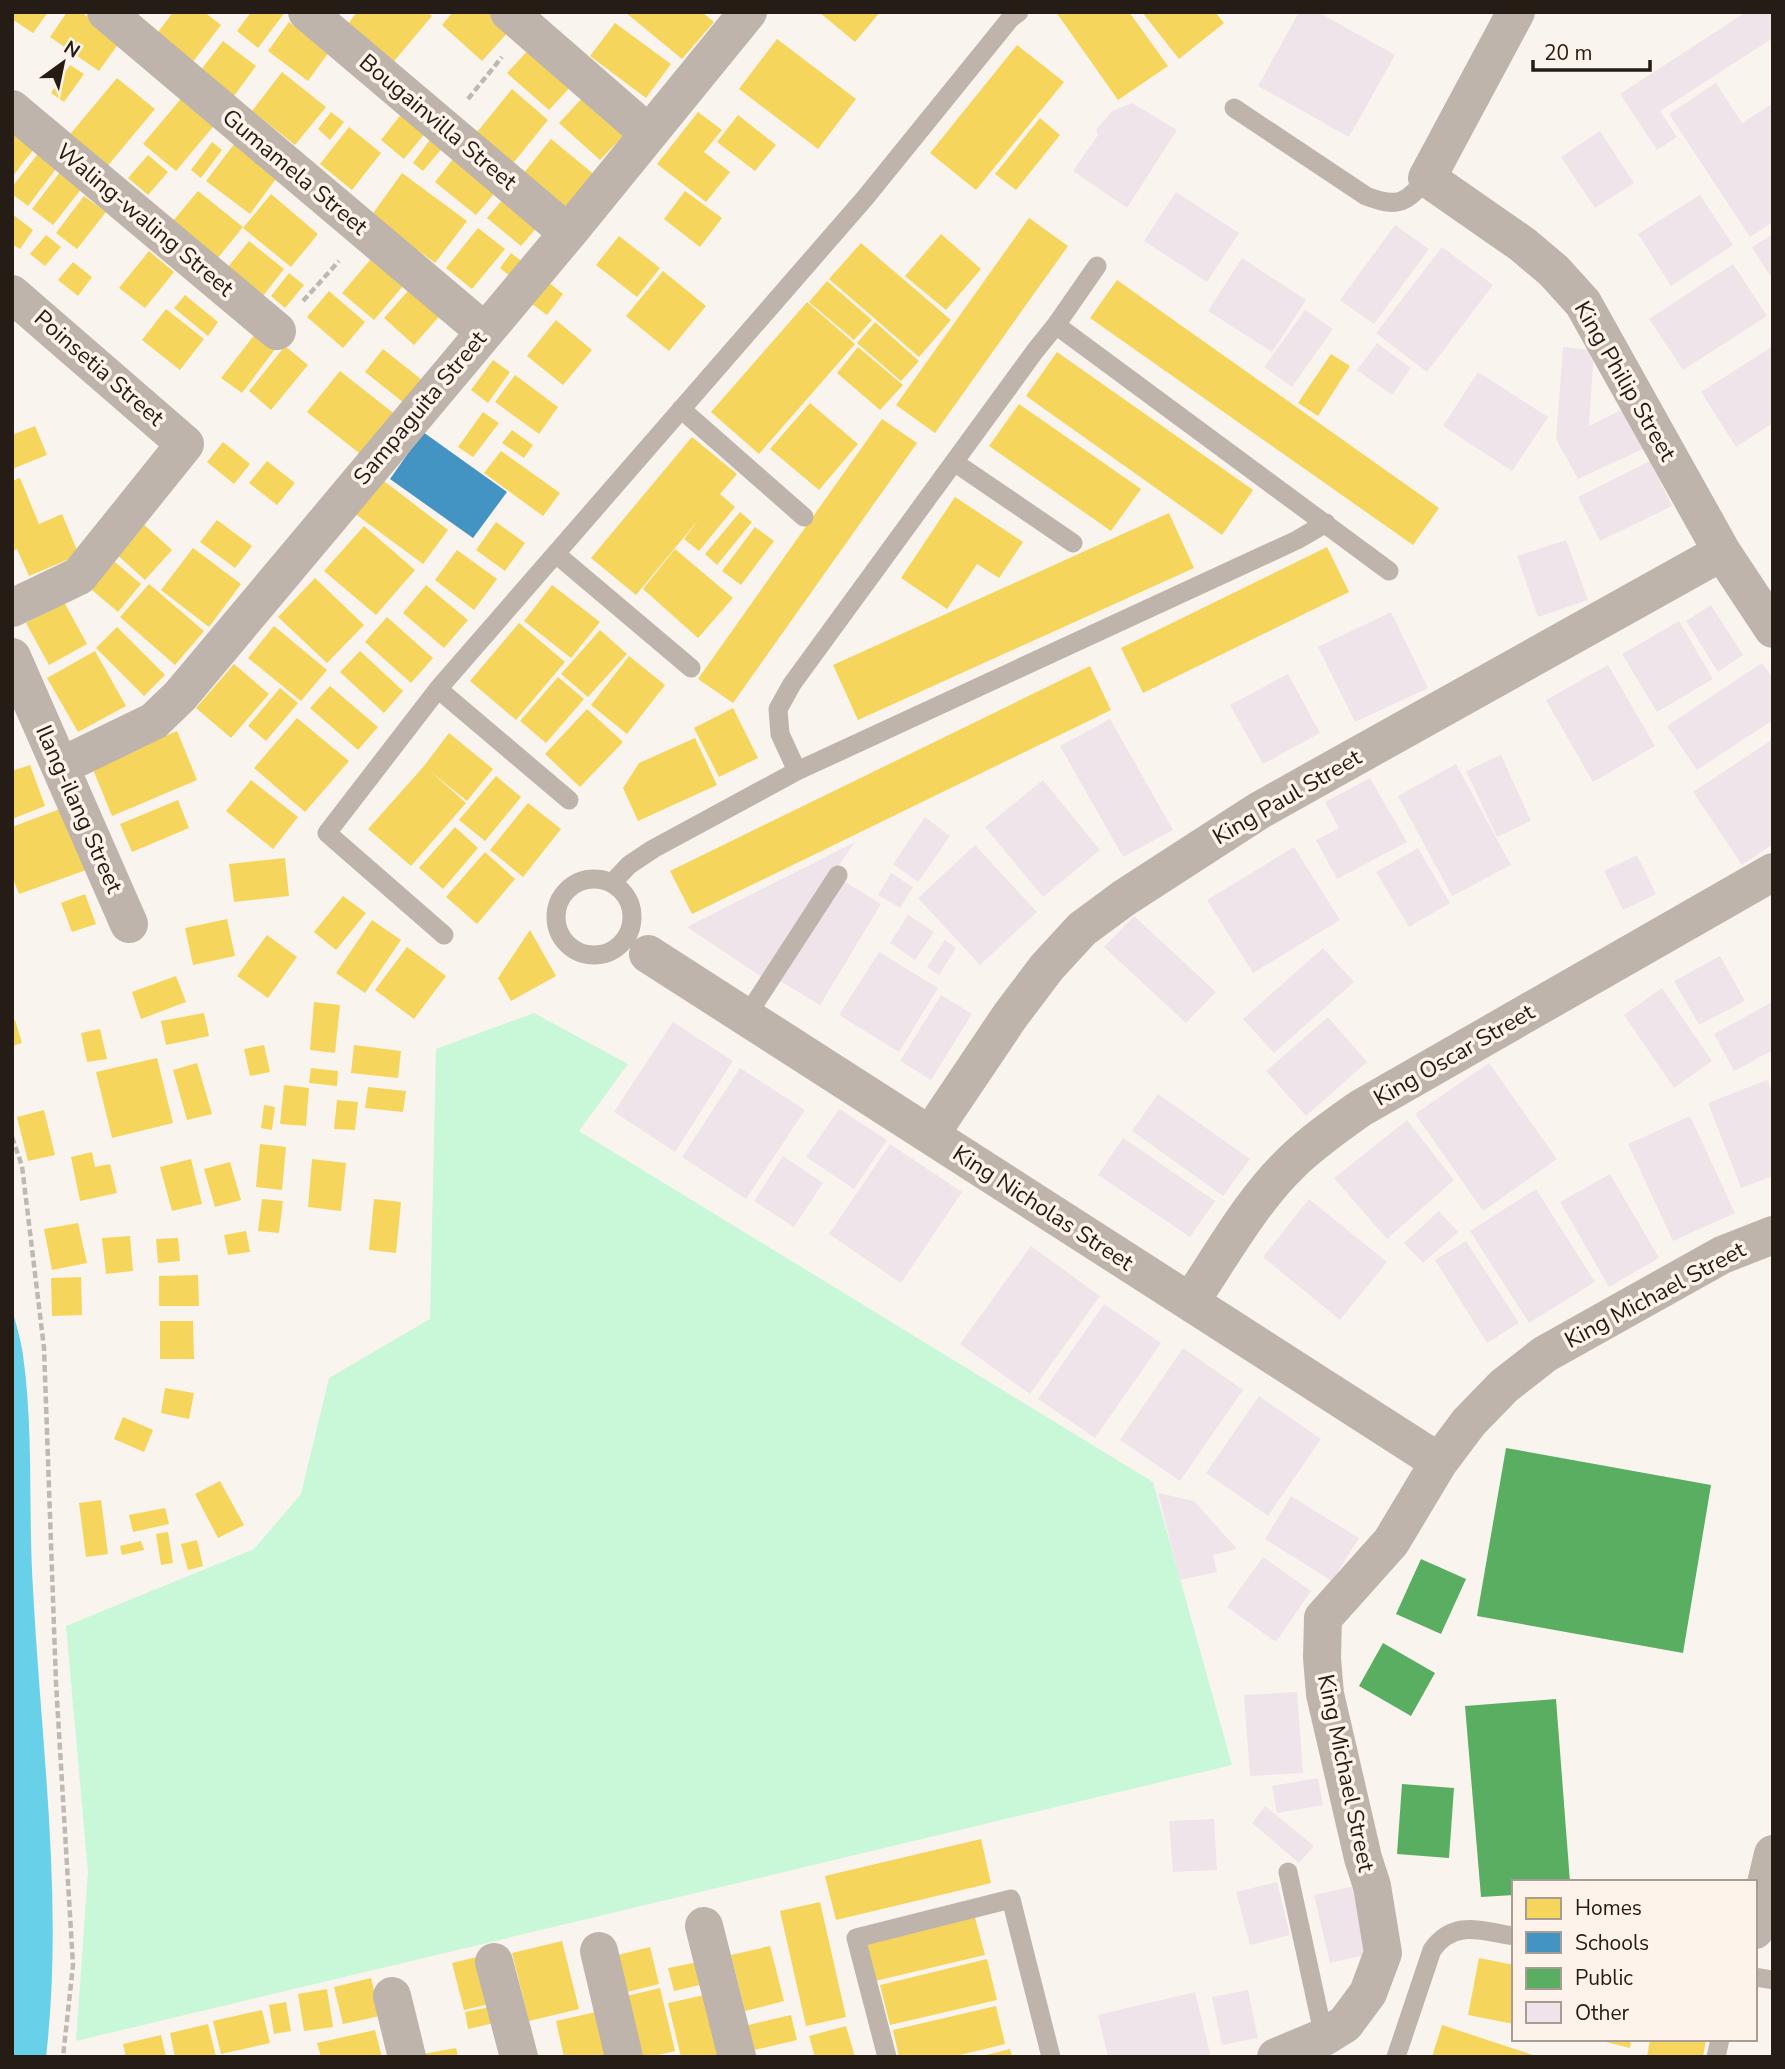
<svg xmlns="http://www.w3.org/2000/svg" width="1785" height="2069" viewBox="0 0 1785 2069" font-family="'Nunito Sans',sans-serif">
<style>
.green{fill:#c8f8d8}
.water{fill:#68d0e9}
.homes{fill:#f6d55c}
.schools{fill:#4393c3}
.public{fill:#5aae61}
.building{fill:#f0e4eb}
.lines{fill:none;stroke-linecap:round;stroke-linejoin:round}
.path{stroke:#bfb8b3;stroke-width:4.5;stroke-dasharray:7 3.5;stroke-linecap:butt}
.service{stroke:#bfb4ac;stroke-width:19}
.minor{stroke:#bfb4ac;stroke-width:38}
.labels{text-anchor:middle;dominant-baseline:central;stroke-width:7;stroke-linejoin:round;paint-order:stroke}
.street-label{font-size:23px;fill:#251c15;stroke:#fef3eb}
</style>
<rect width="100%" height="100%" fill="#faf4ef"/>
<path class="green" d="M534 1013 628 1064 579 1131 1153 1482 1232 1765 76 2041 88 1872 66 1626 254 1549 301 1494 329 1378 430 1319 436 1049Z"/>
<path class="water" d="M12 1309C16 1324 21 1340 23 1355 34 1433 28 1512 33 1589 41 1744 64 1902 46 2057H12Z"/>
<path class="homes" d="M12 12H48L33 33 12 19Z
M67 12H81L121 40 99 71 50 37Z
M173 12H204L221 25 189 67 153 39Z
M251 12H285L258 48 237 31Z
M357 12H427L432 16 390 66 344 29Z
M453 12H490L510 30 482 61 442 25Z
M625 12H702L714 22 682 59Z
M819 12H880L855 42Z
M1056 12H1129L1168 66 1118 100Z
M1142 12H1215L1224 23 1179 59Z
M289 22 329 52 308 81 268 51Z
M615 23 671 64 646 98 590 56Z
M777 39 856 99 818 149 739 89Z
M223 41 256 66 234 96 201 70Z
M1017 45 1064 82 976 190 930 153Z
M531 47 573 84 549 110 507 73Z
M70 65 84 74 64 102 51 93Z
M282 72 326 107 295 145 252 111Z
M117 78 155 109 105 169 67 138Z
M512 89 548 120 510 167 473 137Z
M587 93 628 131 600 160 559 123Z
M184 95 217 122 176 171 143 144Z
M331 112 344 122 330 140 318 129Z
M698 112 722 130 704 152 730 172 706 202 657 164Z
M402 113 426 132 404 159 381 140Z
M738 115 776 145 755 171 717 142Z
M1040 118 1060 135 1016 190 995 174Z
M349 127 381 153 352 190 320 164Z
M12 132 37 145 12 177Z
M432 137 443 147 423 171 413 163Z
M238 139 281 172 250 214 206 181Z
M551 139 596 176 568 210 523 174Z
M212 142 222 150 201 178 191 170Z
M40 151 59 165 28 206 12 194V187Z
M457 154 499 188 476 215 435 182Z
M148 155 168 172 148 195 128 178Z
M60 172 82 188 53 225 32 209Z
M402 173 467 221 435 263 371 216Z
M198 191 243 227 213 264 168 227Z
M685 191 722 218 700 247 664 219Z
M271 194 318 234 291 267 243 228Z
M84 196 106 212 77 249 56 233Z
M504 198 538 226 521 246 487 218Z
M12 214 33 230 20 249 12 244Z
M1029 218 1068 246 935 433 896 405Z
M478 228 505 249 472 289 446 268Z
M941 234 981 269 946 310 905 276Z
M46 235 61 247 45 266 30 254Z
M619 236 660 268 637 297 596 265Z
M249 241 284 269 259 301 224 272Z
M861 243 951 320 919 357 829 279Z
M149 251 174 272 145 308 119 288Z
M377 252 409 279 374 320 342 293Z
M511 253 524 263 512 278 500 268Z
M73 262 92 277 78 296 58 280Z
M663 271 706 306 669 351 626 316Z
M289 273 304 285 285 308 271 296Z
M546 280 563 294 547 315 529 302Z
M1117 280 1439 508 1413 545 1090 318Z
M827 281 872 320 854 340 809 302Z
M414 284 444 311 414 345 384 318Z
M329 291 365 322 343 348 307 317Z
M185 295 218 322 208 336 174 308Z
M807 302 855 344 759 454 711 412Z
M166 309 204 339 180 370 142 340Z
M556 320 592 350 563 385 527 356Z
M875 322 919 361 901 381 857 343Z
M259 329 279 344 242 393 221 378Z
M285 346 308 365 271 410 249 391Z
M858 347 903 385 880 410 837 373Z
M383 349 427 384 409 407 365 372Z
M1057 352 1253 490 1222 535 1026 396Z
M1331 354 1350 366 1318 416 1298 403Z
M493 360 510 372 488 403 471 390Z
M340 371 401 419 368 460 307 412Z
M515 375 558 407 539 434 495 402Z
M810 403 858 444 819 490 770 449Z
M1019 404 1141 489 1111 531 989 446Z
M483 412 499 423 473 457 458 447Z
M882 419 917 443 733 703 698 679Z
M35 426 47 455 12 469V435Z
M512 430 533 445 524 458 502 443Z
M692 437 737 474 720 494 735 507 699 551 684 539 699 519 636 595 591 558Z
M223 442 250 464 234 484 207 462Z
M501 451 560 493 543 516 484 473Z
M267 461 295 483 277 505 249 483Z
M20 478 39 524 62 514 79 555 29 576 17 549 12 551V481Z
M380 478 448 530 423 564 354 513Z
M955 497 1023 542 999 578 977 564 947 609 901 578Z
M740 512 752 522 717 565 705 554Z
M1169 513 1194 568 858 720 833 665Z
M217 520 252 546 235 568 200 542Z
M140 521 172 550 145 580 113 551Z
M496 522 525 543 505 571 476 550Z
M364 526 415 570 376 615 324 571Z
M755 527 774 541 741 585 722 571Z
M1327 547 1349 592 1143 693 1121 648Z
M193 548 241 584 209 627 161 590Z
M675 549 733 598 698 638 643 589Z
M457 550 497 579 474 610 435 580Z
M109 557 141 584 118 612 86 585Z
M315 578 364 625 327 663 278 617Z
M149 584 204 631 175 665 120 617Z
M426 585 468 620 444 648 403 613Z
M552 585 600 622 571 658 524 621Z
M64 602 87 644 49 665 26 623Z
M387 617 433 658 411 683 365 642Z
M519 623 565 662 516 720 470 681Z
M274 626 327 670 301 701 248 658Z
M117 627 165 675 144 696 96 648Z
M600 630 627 654 588 697 561 674Z
M95 651 126 706 78 732 47 678Z
M360 651 403 691 384 713 340 672Z
M629 656 665 685 627 734 591 705Z
M234 664 269 694 231 738 196 708Z
M1090 666 1111 710 692 914 670 871Z
M558 677 584 699 546 743 520 721Z
M330 686 378 727 358 750 310 708Z
M280 688 298 703 266 741 248 726Z
M733 708 758 758 719 777 694 728Z
M587 709 623 742 580 787 545 754Z
M297 718 349 761 305 812 254 768Z
M177 731 197 780 112 816 92 767Z
M449 733 493 769 467 801 430 771 466 803 411 866 368 829 424 766Z
M695 738 717 785 638 821 623 788 639 763Z
M30 765 45 806 12 819V771Z
M496 776 521 797 485 841 459 820Z
M251 780 298 817 273 849 226 811Z
M178 800 189 828 132 852 120 824Z
M528 803 561 829 523 877 490 850Z
M65 807 89 869 19 894 12 876V827Z
M455 827 478 848 443 889 419 868Z
M485 852 515 879 477 924 446 897Z
M285 858 289 896 234 902 229 864Z
M85 894 96 924 72 932 61 903Z
M343 896 366 913 336 950 314 932Z
M227 919 235 956 193 965 185 928Z
M372 920 401 940 365 993 336 973Z
M530 930 556 976 511 1001 498 978Z
M267 935 297 957 268 998 237 976Z
M407 947 446 976 414 1019 375 990Z
M176 976 186 1002 141 1019 132 992Z
M314 1002 340 1005 335 1053 310 1050Z
M204 1013 209 1036 166 1045 161 1021Z
M15 1020 22 1043 12 1046V1021Z
M100 1029 107 1059 87 1062 81 1033Z
M264 1045 270 1072 250 1076 244 1049Z
M354 1045 401 1051 398 1078 351 1073Z
M157 1058 173 1123 112 1138 96 1072Z
M197 1063 212 1114 187 1120 173 1070Z
M311 1068 338 1071 337 1086 309 1083Z
M284 1085 309 1088 306 1126 280 1124Z
M368 1087 406 1091 403 1112 365 1108Z
M337 1100 358 1102 355 1130 334 1129Z
M264 1105 275 1107 272 1130 261 1128Z
M44 1110 55 1155 28 1161 17 1117Z
M260 1144 286 1147 282 1190 256 1187Z
M92 1152 95 1167 110 1164 117 1193 80 1201 71 1157Z
M191 1159 202 1204 172 1211 160 1167Z
M312 1159 346 1163 341 1211 308 1207Z
M230 1162 241 1200 215 1207 204 1169Z
M262 1199 283 1201 279 1233 258 1231Z
M374 1199 401 1202 396 1253 369 1250Z
M78 1223 87 1263 52 1270 44 1229Z
M246 1231 250 1252 228 1255 224 1235Z
M130 1236 133 1271 106 1274 102 1238Z
M178 1238 180 1261 158 1263 156 1239Z
M198 1275 199 1306H159V1276Z
M81 1277 82 1315 52 1316 51 1278Z
M160 1321H193L194 1359H160Z
M165 1388 194 1393 189 1419 161 1413Z
M123 1417 153 1430 144 1452 114 1439Z
M220 1481 244 1525 218 1538 195 1494Z
M101 1500 108 1554 86 1557 79 1503Z
M165 1508 169 1524 133 1532 129 1515Z
M168 1532 173 1563 161 1565 156 1534Z
M197 1540 203 1566 188 1570 181 1544Z
M141 1541 144 1550 122 1555 120 1546Z
M981 1839 991 1883 836 1920 825 1876Z
M820 1902 846 2017 806 2026 780 1911Z
M974 1914 985 1955 875 1981 865 1940Z
M562 1941 579 2009 529 2021 512 1953Z
M770 1946 784 2001 745 2011 731 1955Z
M650 1947 659 1984 615 1995 606 1958Z
M481 1956 493 2003 464 2010 452 1963Z
M1479 1958 1514 1965V2024L1468 2015Z
M987 1959 997 2000 890 2025 880 1985Z
M698 1962 704 1984 674 1991 668 1968Z
M371 1978 380 2016 343 2024 334 1987Z
M660 1988 675 2051 650 2057H632L618 1998Z
M327 1989 333 2027 304 2031 298 1994Z
M714 1993 730 2057H681L668 2003Z
M286 2002 291 2031 274 2034 269 2005Z
M495 2006 499 2022 468 2029 465 2012Z
M996 2006 1005 2044 952 2057H899L893 2030Z
M262 2010 270 2043 221 2054 213 2021Z
M600 2011 612 2057H564L556 2021Z
M791 2015 797 2040 750 2051 744 2026Z
M208 2024 216 2057H175L170 2033Z
M1442 2025 1536 2056V2057H1432Z
M846 2026 855 2057H815L809 2036Z
M375 2030 382 2057H321L317 2043Z
M161 2035 166 2057H126L123 2044Z
M1594 2039H1631L1630 2048Z
M1650 2039H1706L1703 2057H1647Z
M456 2048 458 2057H417V2055Z
M1010 2049 1012 2057H982V2056Z"/>
<path class="schools" d="M423 432 507 492 473 538 390 479Z"/>
<path class="public" d="M1506 1448 1711 1485 1683 1653 1477 1616Z
M1421 1559 1466 1579 1441 1634 1396 1614Z
M1383 1643 1435 1673 1411 1716 1359 1686Z
M1556 1699 1570 1882H1514V1895L1481 1897 1465 1706Z
M1402 1784 1454 1788 1449 1858 1397 1854Z"/>
<path class="building" d="M1299 12H1318L1395 55 1349 137 1258 86Z
M1746 12H1770L1773 16V38L1660 111 1677 137 1657 150 1620 94Z
M1716 83 1742 123 1773 103V222L1750 237 1669 114Z
M1132 103 1177 130 1127 208 1073 171 1098 135 1096 130 1112 111Z
M1600 131 1634 183 1595 208 1561 157Z
M1176 192 1239 233 1207 282 1144 241Z
M1700 195 1733 245 1671 286 1638 234Z
M1395 225 1429 249 1374 324 1340 300Z
M1773 234V274L1770 276 1752 247Z
M1442 247 1493 285 1427 372 1376 333Z
M1242 258 1306 300 1272 352 1208 311Z
M1733 264 1767 316 1683 370 1649 319Z
M1305 310 1333 329 1292 387 1264 367Z
M1377 343 1411 368 1392 395 1357 370Z
M1773 346V423L1736 447 1701 392Z
M1563 347 1594 350 1589 426 1625 408 1645 448 1578 479 1556 439Z
M1478 372 1548 417 1512 471 1443 426Z
M1650 461 1672 506 1600 541 1578 497Z
M1566 540 1588 600 1538 617 1517 556Z
M1711 605 1743 655 1718 672 1686 621Z
M1391 612 1428 688 1355 722 1318 647Z
M1679 621 1713 679 1657 712 1622 654Z
M1762 663 1773 678V720L1697 770 1667 726Z
M1608 665 1655 746 1593 782 1546 700Z
M1288 674 1320 733 1263 764 1230 705Z
M1110 719 1173 830 1123 857 1060 746Z
M1773 739V844L1742 865 1693 792Z
M1501 755 1531 821 1497 837 1466 771Z
M1456 764 1511 865 1452 896 1398 796Z
M1370 778 1407 842 1337 879 1316 840 1339 828 1325 802Z
M1043 780 1100 850 1043 897 985 827Z
M925 817 950 836 918 882 893 864Z
M855 842 762 977 687 927Z
M975 845 1037 912 980 965 918 898Z
M1294 847 1340 920 1253 973 1207 900Z
M1418 848 1450 903 1409 927 1376 872Z
M1637 855 1656 894 1623 910 1604 871Z
M891 873 913 887 900 908 878 895Z
M842 880 881 904 820 1005 780 981Z
M908 915 934 932 915 960 890 943Z
M1134 916 1216 992 1186 1023 1104 947Z
M945 940 956 948 939 975 927 967Z
M1323 948 1354 982 1274 1053 1243 1019Z
M879 952 938 988 899 1052 839 1015Z
M1720 956 1745 1001 1699 1025 1674 981Z
M1662 988 1712 1061 1674 1088 1624 1015Z
M941 995 972 1014 931 1080 900 1061Z
M1772 1002 1773 1050 1734 1071 1714 1034Z
M1328 1017 1367 1062 1306 1116 1266 1071Z
M673 1022 733 1061 675 1152 614 1112Z
M1489 1063 1557 1159 1483 1211 1415 1114Z
M740 1068 805 1110 746 1199 682 1157Z
M1767 1080 1773 1093V1176L1741 1188 1708 1103Z
M1158 1094 1250 1159 1223 1196 1132 1131Z
M839 1109 887 1140 854 1189 806 1157Z
M1690 1116 1735 1213 1673 1241 1628 1144Z
M1407 1120 1454 1180 1387 1239 1334 1178Z
M1123 1138 1215 1201 1190 1237 1098 1175Z
M890 1144 962 1192 901 1283 829 1234Z
M783 1156 823 1183 794 1227 754 1201Z
M1610 1174 1659 1258 1609 1287 1560 1202Z
M1536 1189 1595 1282 1529 1323 1470 1231Z
M1309 1199 1387 1262 1340 1320 1263 1257Z
M1439 1211 1458 1232 1423 1263 1404 1243Z
M1466 1241 1519 1323 1487 1343 1435 1260Z
M1031 1246 1100 1296 1030 1394 960 1344Z
M1104 1304 1161 1343 1095 1438 1038 1399Z
M1183 1348 1243 1390 1180 1481 1120 1440Z
M1259 1396 1321 1439 1268 1516 1206 1473Z
M1158 1493 1194 1501 1237 1549 1213 1555 1217 1572 1180 1580Z
M1291 1496 1359 1538 1332 1581 1265 1539Z
M1263 1557 1311 1591 1276 1642 1227 1607Z
M1297 1692 1303 1773 1250 1776 1244 1695Z
M1318 1778 1323 1805 1277 1813 1272 1786Z
M1265 1806 1314 1846 1299 1863 1252 1823Z
M1214 1819 1217 1870 1173 1872 1169 1821Z
M1277 1882 1290 1935 1250 1945 1236 1892Z
M1354 1886 1369 1954 1330 1963 1314 1895Z
M1248 1990 1258 2038 1222 2045 1212 1997Z
M1195 1992 1211 2057H1108L1098 2015Z"/>
<g class="lines">
<path class="path" d="M468 99 502 57
M303 301 339 261
M12 1137 22 1166 44 1348 56 1683 73 1965 63 2057"/>
<path class="service" d="M1234 108 1366 196C1397 208 1406 204 1427 178
M1056 325 1097 266
M681 409 804 517
M954 462 1073 543
M1326 523 1297 540 797 771 780 734 778 709 792 684 1035 351 1056 325 1389 571
M556 554 691 668
M438 689 569 800
M556 917a38 38 0 1 1 76 0a38 38 0 1 1-76 0Z
M612 883 629 865 653 849 797 771
M444 935 327 833 438 689 865 198 1010 19 1019 12
M746 1017 838 875
M1288 1872 1324 2037
M1755 1977 1773 1980
M887 2057 856 1938 1011 1899 1051 2057
M1396 2057 1432 1950C1454 1919 1481 1931 1514 1936
M1716 2057 1720 2039"/>
<path class="minor" d="M106 12 484 331
M307 12 568 233
M509 12 648 133
M1516 12 1427 178 1522 244 1554 271 1583 303 1722 552 1773 629
M12 109 277 331
M12 294 185 444 79 576 12 608
M12 657 129 924
M61 766 154 721 180 696 568 233 748 12
M648 954 1439 1462
M930 1135 1010 1016 1047 967 1082 929 1124 898 1260 810 1722 552
M1190 1302C1222 1255 1251 1201 1293 1161 1314 1141 1337 1125 1361 1108L1773 872
M704 1926 737 2057
M1755 1930 1773 1854
M599 1951 624 2057
M494 1962 519 2057
M392 1996 407 2057
M1276 2057 1324 2037 1345 2024 1368 1993 1383 1953 1372 1886 1363 1858 1325 1694 1322 1658 1323 1618 1391 1542 1439 1462 1469 1422 1504 1386 1545 1354 1722 1255 1773 1235"/>
</g>
<g class="labels">
<g class="street-label">
<text transform="translate(438 122) rotate(40)">Bougainvilla Street</text>
<text transform="translate(295 172) rotate(40)">Gumamela Street</text>
<text transform="translate(145 220) rotate(40)">Waling-waling Street</text>
<text transform="translate(99 368) rotate(41)">Poinsetia Street</text>
<text transform="translate(1625 381) rotate(60)">King Philip Street</text>
<text transform="translate(420 408) rotate(-50)">Sampaguita Street</text>
<text transform="translate(1287 797) rotate(-30)">King Paul Street</text>
<text transform="translate(79 809) rotate(66)">Ilang-ilang Street</text>
<text transform="translate(1454 1055) rotate(-30)">King Oscar Street</text>
<text transform="translate(1043 1208) rotate(33)">King Nicholas Street</text>
<text transform="translate(1655 1295) rotate(-28)">King Michael Street</text>
<text transform="translate(1346 1773) rotate(78)">King Michael Street</text>
</g>
</g>
<rect width="1785" height="2069" fill="none" stroke="#251c15" stroke-width="28"/>
<rect x="1512" y="1880" width="245" height="161" fill="#fef3eb" stroke="#a79d95" stroke-width="2"/>
<rect x="1526" y="1898" width="35" height="21" fill="#f6d55c" stroke="#a79d95" stroke-width="2"/>
<text x="1575" y="1915" font-size="21" fill="#251c15">Homes</text>
<rect x="1526" y="1932" width="35" height="21" fill="#4393c3" stroke="#a79d95" stroke-width="2"/>
<text x="1575" y="1950" font-size="21" fill="#251c15">Schools</text>
<rect x="1526" y="1968" width="35" height="21" fill="#5aae61" stroke="#a79d95" stroke-width="2"/>
<text x="1575" y="1985" font-size="21" fill="#251c15">Public</text>
<rect x="1526" y="2002" width="35" height="21" fill="#f0e4eb" stroke="#a79d95" stroke-width="2"/>
<text x="1575" y="2020" font-size="21" fill="#251c15">Other</text>
<g transform="translate(63 63) rotate(33)" stroke="#fef3eb" stroke-width="5" paint-order="stroke">
<path d="M0-5L12 26L0 18L-12 26Z" fill="#251c15"/>
<text y="-10" font-size="19" font-weight="bold" text-anchor="middle" fill="#251c15">N</text>
</g>
<path d="M1533 60v10h117v-10" fill="none" stroke="#251c15" stroke-width="3.5"/>
<text x="1544" y="60" font-size="21" fill="#251c15" stroke="#fef3eb" stroke-width="5" paint-order="stroke">20 m</text>
</svg>
